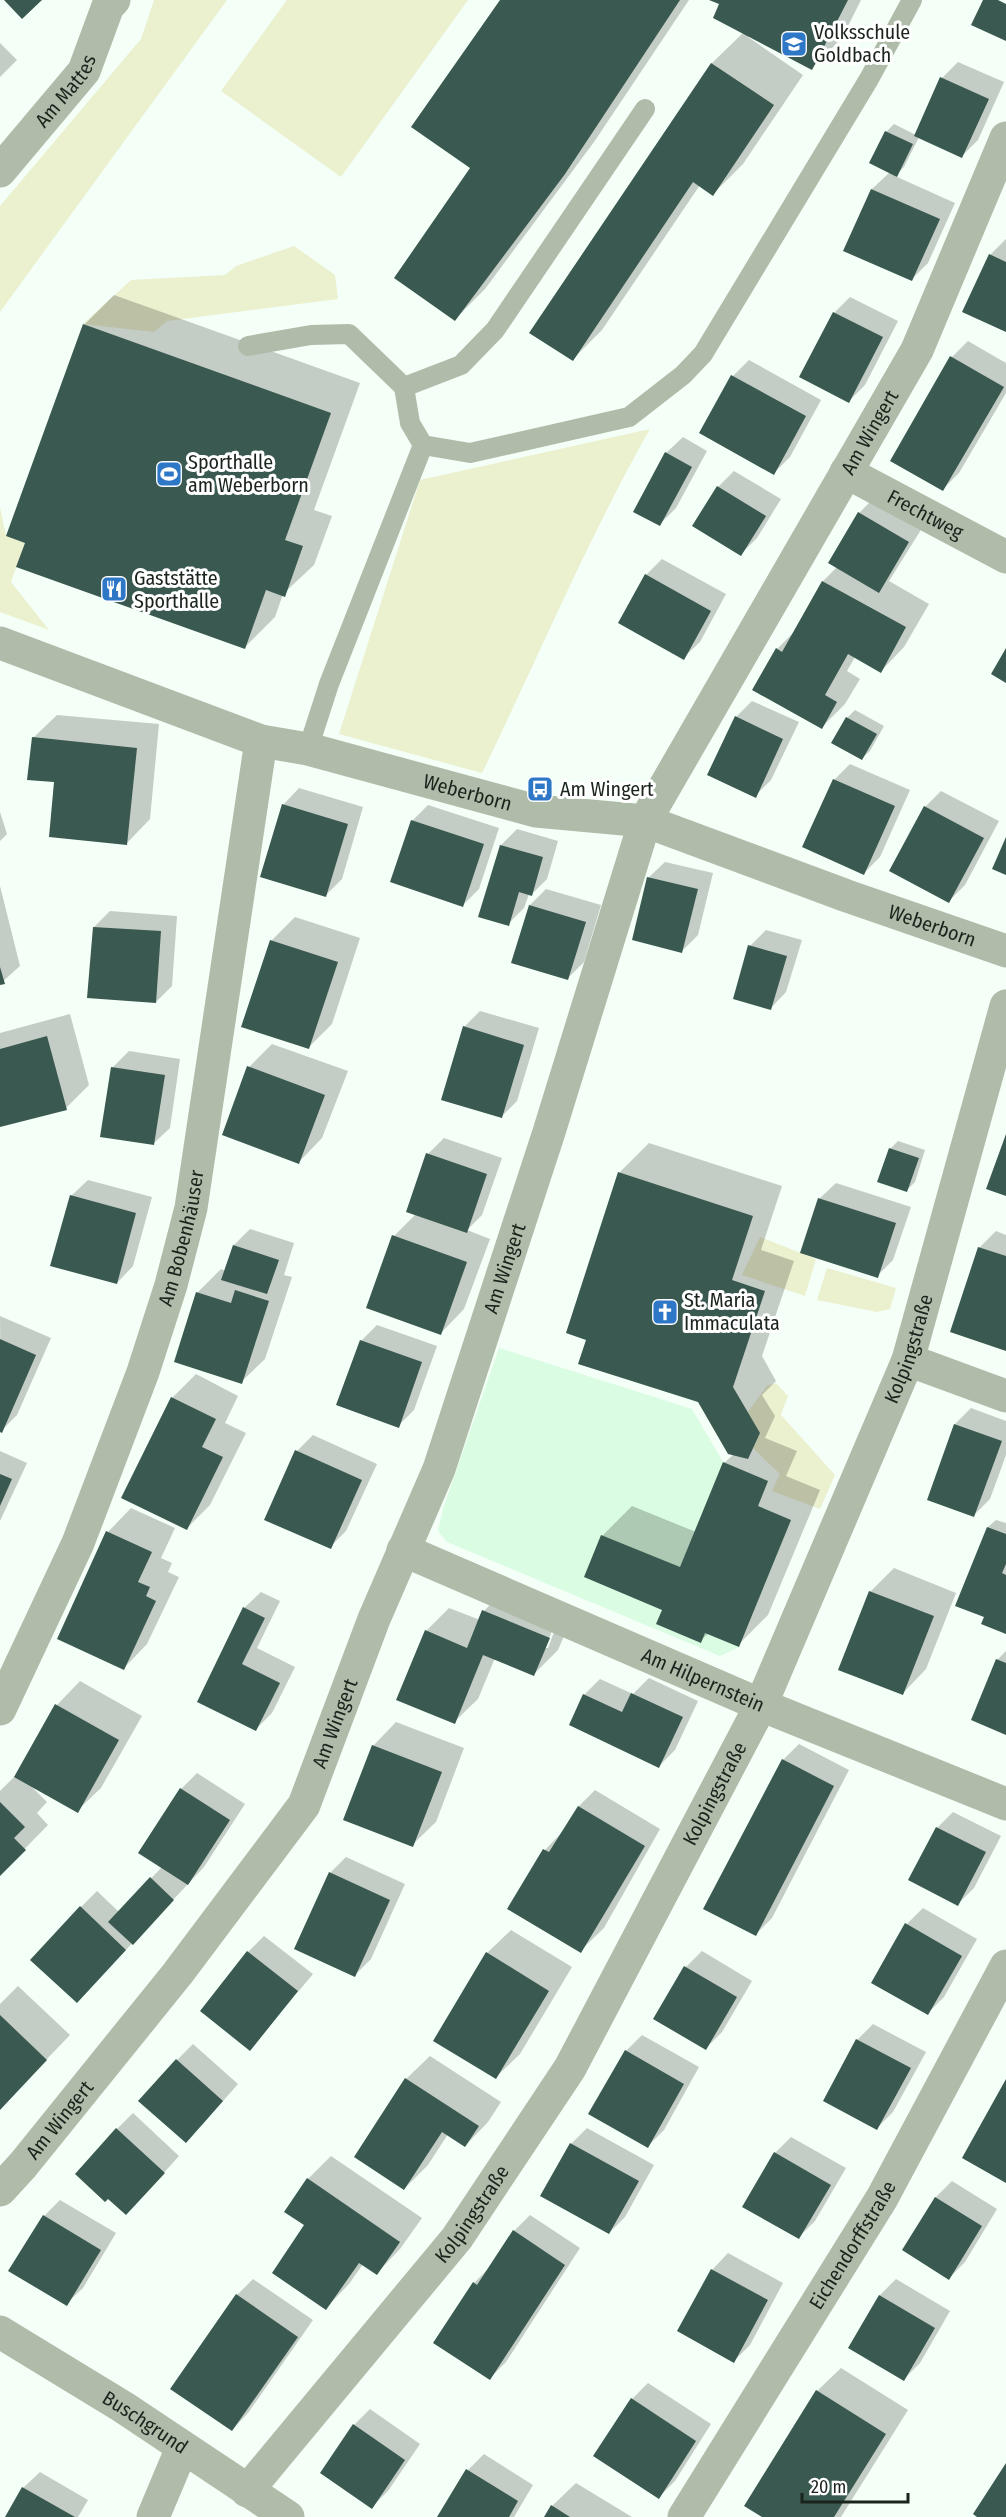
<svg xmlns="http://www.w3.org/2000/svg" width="1006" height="2517" viewBox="0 0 1006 2517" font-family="'Fira Sans Condensed',sans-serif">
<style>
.built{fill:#d9fce2}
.green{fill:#ebf0cf}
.shadow{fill:#0003;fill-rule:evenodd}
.building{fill:#3a5950}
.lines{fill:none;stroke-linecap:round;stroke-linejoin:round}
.lane{stroke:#b0bcaa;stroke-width:20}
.street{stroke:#b0bcaa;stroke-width:33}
.labels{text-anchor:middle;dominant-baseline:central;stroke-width:6;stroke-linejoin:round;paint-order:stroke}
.poi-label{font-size:20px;fill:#1a241d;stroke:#fff;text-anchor:start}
.street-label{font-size:20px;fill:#1a241d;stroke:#fff}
</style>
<rect width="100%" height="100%" fill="#f4fff7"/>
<path class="built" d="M499 1348 692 1409 723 1462 768 1481 758 1506 791 1520 739 1647 720 1656 447 1542 438 1531 443 1509Z"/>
<path class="green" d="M154 0H227L0 312V206L141 39Z
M287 0H468L341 177 221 91Z
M294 246 335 275 338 299 167 321 154 332 83 324 131 280 225 275 236 266Z
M650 429C587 540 538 658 482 773L339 734 420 480Z
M0 507 6 536 25 543 11 582 49 630 0 612Z
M760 1237 816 1259 805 1296 742 1275Z
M827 1268 896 1288 890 1309 877 1312 817 1300Z
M776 1383 788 1396 781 1415 835 1475 820 1509 772 1491 780 1474 753 1448 760 1433 747 1413 767 1386Z"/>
<path class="shadow" d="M502 0H689L594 142 485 289 455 319 472 168Z
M713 0H861L842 38 812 68 749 36 748 37 803 75 743 164 713 194 700 185 602 330 572 360 532 332 712 63 743 33 721 3Z
M0 43 17 60 0 77Z
M958 62 1004 82 978 140 962 156 919 137 904 167 895 176 955 203 928 263 912 279 845 250 872 189 890 172 886 132 894 124 916 135 942 78Z
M1006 239V331L990 255Z
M114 295 360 383 314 510 332 516 314 565 283 594 275 617 245 647 27 542 84 325Z
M850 297 898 321 865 385 849 401 834 313Z
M968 341 1006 363V393L959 473 943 489 952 357Z
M749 360 821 400 790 457 774 473 733 376Z
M683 437 707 451 676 508 659 525 666 453Z
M734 471 781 499 757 538 741 554 718 487Z
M875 497 924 525 889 581 929 604 904 647 881 671 855 657 847 671 860 679 845 704 822 727 777 649 796 630 823 581 837 567 859 513Z
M662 559 726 594 700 642 683 658 646 575Z
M752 701 799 722 771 780 755 796 736 717Z
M855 710 884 726 870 751 862 758 847 718Z
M57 715 159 724 150 819 127 843 56 781 33 738Z
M850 764 910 790 880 857 864 873 834 780Z
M299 788 363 807 342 879 326 895 283 805Z
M941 791 999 821 965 885 949 901 925 807Z
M428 805 499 828 479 889 463 905 412 821Z
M0 812 7 834 0 841Z
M517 829 558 841 547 879 531 895 529 894 524 908 508 924 501 845Z
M665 862 713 873 698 935 682 951 648 878Z
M0 886 20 966 0 984Z
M546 889 601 905 584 962 568 978 530 905Z
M110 911 177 916 172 986 156 1002 94 927Z
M295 917 360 938 332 1024 309 1047 271 941Z
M766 930 802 940 786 992 770 1009 750 946Z
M480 1011 539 1028 517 1101 501 1117 464 1027Z
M70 1014 89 1085 66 1108 0 1126V1033Z
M272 1044 348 1071 322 1138 299 1162 249 1067Z
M129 1051 180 1059 170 1128 153 1144 113 1067Z
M444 1138 502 1158 482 1215 467 1230 490 1239 464 1309 441 1333 394 1236 416 1214 428 1154Z
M898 1141 925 1150 915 1182 907 1190 890 1149Z
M649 1143 782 1186 761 1250 794 1261 762 1356 776 1381 762 1395 775 1416 765 1438 797 1451 786 1476 820 1490 768 1615 738 1645 709 1633 700 1641 664 1609 602 1536 632 1506 696 1532 724 1463 734 1454 699 1401 588 1339 619 1173Z
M88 1180 152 1197 133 1266 117 1283 71 1196Z
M836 1183 911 1207 893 1260 877 1276 819 1199Z
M250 1229 294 1243 284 1275 292 1277 265 1359 241 1382 197 1293 221 1269 226 1271 234 1245Z
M996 1231 1006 1235V1349L979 1248Z
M0 1316 51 1338 17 1415 1 1431Z
M377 1325 437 1346 414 1410 398 1426 361 1341Z
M196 1374 238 1396 225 1423 246 1433 210 1505 187 1528 172 1398Z
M971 1408 1006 1421V1455L990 1499 974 1515 929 1499 955 1424Z
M313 1435 377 1464 346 1531 330 1547 297 1451Z
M0 1451 27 1463 0 1521Z
M131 1508 175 1528 161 1558 172 1563 168 1572 179 1577 147 1644 124 1668 108 1532Z
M996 1520 1006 1523V1633L986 1617 957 1605 988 1527Z
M894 1568 956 1593 926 1669 903 1693 870 1592Z
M507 1587 573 1615 558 1650 534 1674 495 1658 478 1699 454 1722 426 1631 449 1608 480 1620 484 1611ZM552 1631 554 1632 548 1648H545Z
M261 1592 280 1601 257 1648 295 1667 272 1713 256 1729 199 1701 244 1608Z
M1006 1651V1733L997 1660Z
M649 1678 698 1701 675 1750 659 1766 584 1695 600 1679 633 1694Z
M80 1681 142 1716 101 1788 77 1811 31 1786 47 1802 37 1813 48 1825 0 1874V1791L17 1774 57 1705Z
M396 1722 464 1748 436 1822 412 1845 373 1746Z
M799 1744 849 1770 772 1918 756 1934 783 1760Z
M197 1773 245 1804 204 1867 93 1985 81 1907 97 1891 119 1912 162 1867 181 1789Z
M595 1790 660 1829 604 1928 580 1951 509 1909 545 1850 565 1829 579 1806Z
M953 1812 1001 1836 974 1888 958 1904 937 1828Z
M346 1857 405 1884 371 1959 355 1975 330 1873Z
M923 1908 977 1939 944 1997 928 2013 907 1924Z
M511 1930 572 1967 520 2054 496 2077 487 1953Z
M264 1936 313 1974 250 2049 248 1952Z
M702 1951 752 1981 722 2032 706 2048 686 1967Z
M18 1986 70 2035 0 2108V2004Z
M873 2024 926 2052 893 2112 877 2128 857 2040Z
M642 2035 699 2067 664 2130 648 2146 626 2051Z
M193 2044 238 2084 202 2125 177 2060Z
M430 2056 501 2102 488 2122 465 2146 448 2134 428 2165 404 2189 406 2079Z
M133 2113 179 2156 142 2197 117 2129Z
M587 2128 654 2165 625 2217 609 2233 571 2144Z
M791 2137 846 2168 815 2221 799 2237 775 2153Z
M331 2156 422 2218 400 2249 377 2273 363 2264 349 2284 326 2308 306 2225 308 2179Z
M952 2181 997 2209 965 2262 949 2278 904 2250 936 2197Z
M60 2200 116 2233 83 2288 66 2304 44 2216Z
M530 2215 580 2248 506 2362 490 2378 474 2283 490 2267 514 2231Z
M728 2253 783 2283 750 2345 734 2361 712 2270Z
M253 2279 313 2320 248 2413 232 2430 237 2295Z
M896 2279 950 2311 920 2363 904 2379 850 2347 880 2295Z
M841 2368 908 2410 841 2517H765L817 2391Z
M648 2383 711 2424 675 2481 659 2497 632 2399Z
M370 2409 420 2444 388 2491 372 2507 354 2425Z
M484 2454 533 2485 514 2517H439L468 2470Z
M40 2472 88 2500 78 2517H7L23 2488Z
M576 2483 632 2517H545L552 2506Z"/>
<path class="building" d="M4 0H42L22 19Z
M500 0H680L565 174 455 321 394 278 470 168 411 127Z
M709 0H848L812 70 713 18 719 4Z
M983 0H998L1006 4V41L971 25Z
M711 63 774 105 713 196 693 182 573 361 529 333Z
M940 77 989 99 962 158 914 136Z
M885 131 913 144 897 177 869 163Z
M871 189 940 219 912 281 843 251Z
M989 254 1006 262V332L962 312Z
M833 312 883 337 849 403 799 377Z
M83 324 331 413 285 540 303 546 285 597 266 590 245 649 16 567 25 543 6 536Z
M950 356 1004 387 943 491 890 461Z
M731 375 806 416 774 475 699 433Z
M665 452 692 467 660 526 633 512Z
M717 486 766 516 741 556 692 526Z
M858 512 909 542 879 593 828 563Z
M645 574 711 611 684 660 618 623Z
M822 581 906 627 881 673 848 654 825 695 837 702 822 729 752 690 776 648 782 652Z
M1006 648V683L991 674Z
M735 716 783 739 756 798 707 775Z
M846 717 877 734 862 760 831 743Z
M32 737 137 748 127 845 49 837 54 782 27 780Z
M833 779 895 806 864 875 802 847Z
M282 804 348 824 326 897 260 877Z
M924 806 984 838 949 903 889 871Z
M411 820 484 844 463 907 390 882Z
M1006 837V875L992 869Z
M500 845 543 857 532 896 519 892 509 926 478 917Z
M647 877 698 889 682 953 632 940Z
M529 905 586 922 568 980 511 963Z
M93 927 161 931 156 1003 87 998Z
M270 940 338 962 309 1049 241 1027Z
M748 945 787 956 771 1010 733 999Z
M0 967 5 984 0 985Z
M463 1026 524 1045 502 1118 441 1100Z
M47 1036 67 1110 0 1127V1049Z
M247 1066 325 1095 299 1164 222 1135Z
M111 1067 165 1075 154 1145 100 1137Z
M1006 1134V1196L986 1189Z
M889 1148 919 1158 907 1192 877 1182Z
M426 1153 487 1174 467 1233 406 1212Z
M618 1172 753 1216 732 1280 765 1291 733 1387 760 1433 748 1459 728 1454 698 1402 578 1364 586 1340 566 1333Z
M70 1195 136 1213 117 1284 50 1266Z
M818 1198 896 1223 878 1278 800 1253Z
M392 1235 467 1262 441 1335 366 1308Z
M233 1245 279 1260 267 1294 221 1280Z
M978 1247 1006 1256V1351L950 1332Z
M235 1290 269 1301 242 1384 174 1362 196 1292 231 1303Z
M0 1339 36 1355 2 1433 0 1432Z
M360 1340 422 1362 399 1428 336 1405Z
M171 1397 216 1419 202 1447 223 1457 187 1530 121 1498Z
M954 1424 1002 1441 974 1517 927 1500Z
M295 1450 362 1480 331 1549 264 1520Z
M723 1462 768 1481 758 1506 791 1520 739 1647 705 1633 701 1643 656 1624 662 1610 584 1577 601 1535 680 1567Z
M0 1474 12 1479 0 1506Z
M987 1527 1006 1534V1564L1002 1573 1006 1575V1634L981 1624 984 1617 955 1606Z
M106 1531 152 1552 138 1582 150 1587 146 1596 156 1601 124 1670 57 1639Z
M869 1591 934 1616 903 1695 838 1670Z
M243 1607 265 1618 242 1664 280 1683 256 1731 197 1702Z
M482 1610 550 1638 534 1676 483 1655 455 1724 396 1700 425 1630 467 1648Z
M996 1659 1006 1663V1735L971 1720Z
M631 1693 683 1717 659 1768 569 1725 583 1694 622 1712Z
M55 1704 119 1740 78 1813 14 1777Z
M372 1745 442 1772 413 1847 343 1820Z
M782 1759 834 1786 756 1936 703 1909Z
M180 1788 230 1820 188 1885 138 1853Z
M0 1802 25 1827 14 1838 26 1850 0 1876Z
M578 1806 645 1846 581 1953 507 1909 543 1849 549 1852Z
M936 1827 986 1852 958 1906 908 1880Z
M329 1872 390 1900 355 1977 294 1949Z
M150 1877 174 1900 133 1945 108 1922Z
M80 1906 126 1950 77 2003 30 1960Z
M905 1923 962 1956 928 2015 871 1983Z
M247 1951 298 1991 250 2051 200 2011Z
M486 1952 549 1991 496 2079 433 2041Z
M684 1966 737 1997 706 2050 653 2019Z
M0 2015 47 2060 0 2110Z
M856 2039 911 2068 877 2130 823 2101Z
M625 2050 684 2084 648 2148 588 2114Z
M176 2059 223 2101 186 2143 138 2101Z
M405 2078 479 2126 465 2147 442 2132 404 2190 354 2157Z
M1006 2079V2183L962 2158Z
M116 2128 165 2173 126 2215 108 2199 105 2202 75 2174Z
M570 2143 639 2181 609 2234 540 2196Z
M774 2152 831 2185 799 2239 742 2207Z
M307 2178 400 2242 377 2275 359 2263 326 2310 272 2273 304 2225 284 2212Z
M935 2197 982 2226 949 2280 902 2250Z
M43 2215 101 2250 67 2306 8 2271Z
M513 2230 565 2265 490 2380 433 2343 473 2282 477 2285Z
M711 2269 768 2300 734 2363 677 2331Z
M236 2294 298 2337 232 2431 170 2389Z
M879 2295 935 2328 904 2381 848 2348Z
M816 2390 886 2434 834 2517H762L744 2506Z
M631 2398 696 2441 659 2499 593 2456Z
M353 2424 405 2460 372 2509 320 2473Z
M1006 2463V2517H977L973 2514Z
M466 2469 518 2501 509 2517H437Z
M22 2487 75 2517H5Z
M551 2505 570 2517H544Z"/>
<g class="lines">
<path class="lane" d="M248 346 311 335 349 334 404 387 410 423 423 445 329 684 308 749
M404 387 461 365 495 330 645 109
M423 445 470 453 629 417 683 375 703 354 869 79 912 0"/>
<g class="street">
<path id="s1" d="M0 171 84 71 108 6 114 0"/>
<path id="s2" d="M846 472 1006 557"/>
<path id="s3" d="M0 643 261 741 308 749 536 811 645 821 847 896 1006 951"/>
<path d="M908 1360 1006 1396"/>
<path id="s4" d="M403 1550 761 1705 1006 1804"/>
<path id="s5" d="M0 1709 78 1543 143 1372 171 1285 191 1208 261 741"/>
<path id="s6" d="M0 2190 23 2165 178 1973 304 1805 374 1619 439 1469 549 1132 645 821 917 350 1006 138"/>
<path id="s7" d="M0 2332 123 2407 288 2517"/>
<path id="s8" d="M247 2491 457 2238 570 2068 761 1705 908 1360 1006 1006"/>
<path d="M153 2517 182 2448"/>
<path id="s9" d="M684 2517 882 2198 1006 1966"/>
</g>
</g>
<defs>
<symbol id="school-square" viewBox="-11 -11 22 22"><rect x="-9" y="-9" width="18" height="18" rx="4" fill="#2e77c7" stroke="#fff"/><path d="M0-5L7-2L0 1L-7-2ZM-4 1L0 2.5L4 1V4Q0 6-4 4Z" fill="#fff"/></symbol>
<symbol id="stadium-square" viewBox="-11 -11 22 22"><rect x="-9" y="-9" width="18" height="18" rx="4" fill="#2e77c7" stroke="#fff"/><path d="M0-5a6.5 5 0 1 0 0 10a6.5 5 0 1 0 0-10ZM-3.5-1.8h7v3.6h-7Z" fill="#fff"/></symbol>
<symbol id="restaurant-square" viewBox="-11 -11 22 22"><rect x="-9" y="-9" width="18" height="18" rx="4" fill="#2e77c7" stroke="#fff"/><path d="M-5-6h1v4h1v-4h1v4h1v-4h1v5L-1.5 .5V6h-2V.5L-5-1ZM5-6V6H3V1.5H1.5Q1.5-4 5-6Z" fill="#fff"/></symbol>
<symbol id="bus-square" viewBox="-11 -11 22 22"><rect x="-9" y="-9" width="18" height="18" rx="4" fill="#2e77c7" stroke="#fff"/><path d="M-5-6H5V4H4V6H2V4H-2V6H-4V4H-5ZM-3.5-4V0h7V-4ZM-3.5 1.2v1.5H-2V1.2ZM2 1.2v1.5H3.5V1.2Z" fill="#fff"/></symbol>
<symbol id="church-square" viewBox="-11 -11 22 22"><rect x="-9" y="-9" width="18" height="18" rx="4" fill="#2e77c7" stroke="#fff"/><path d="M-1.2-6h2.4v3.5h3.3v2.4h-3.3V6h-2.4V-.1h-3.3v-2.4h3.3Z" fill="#fff"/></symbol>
</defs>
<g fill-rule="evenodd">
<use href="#school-square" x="779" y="29" width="30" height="30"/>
<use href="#stadium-square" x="154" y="459" width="30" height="30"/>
<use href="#restaurant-square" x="99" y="574" width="30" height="30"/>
<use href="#bus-square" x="525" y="774" width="30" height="30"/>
<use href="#church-square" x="650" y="1297" width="30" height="30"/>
</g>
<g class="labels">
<g class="poi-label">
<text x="814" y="32">Volksschule<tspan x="814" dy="23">Goldbach</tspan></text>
<text x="188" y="462">Sporthalle<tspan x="188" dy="23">am Weberborn</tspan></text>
<text x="134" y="578">Gaststätte<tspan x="134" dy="23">Sporthalle</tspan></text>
<text x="560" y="789">Am Wingert</text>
<text x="684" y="1300">St. Maria<tspan x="684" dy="23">Immaculata</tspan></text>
</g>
<g class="street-label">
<text stroke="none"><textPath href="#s1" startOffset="104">Am Mattes</textPath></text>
<text stroke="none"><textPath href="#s6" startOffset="1982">Am Wingert</textPath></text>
<text stroke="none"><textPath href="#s2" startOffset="90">Frechtweg</textPath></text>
<text stroke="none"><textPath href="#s3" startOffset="492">Weberborn</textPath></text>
<text stroke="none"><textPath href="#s3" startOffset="978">Weberborn</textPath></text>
<text stroke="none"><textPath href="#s5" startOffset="506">Am Bobenhäuser</textPath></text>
<text stroke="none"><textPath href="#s6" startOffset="1064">Am Wingert</textPath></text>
<text stroke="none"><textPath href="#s8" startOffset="1329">Kolpingstraße</textPath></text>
<text stroke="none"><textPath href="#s4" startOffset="327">Am Hilpernstein</textPath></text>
<text stroke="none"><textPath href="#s6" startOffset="578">Am Wingert</textPath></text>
<text stroke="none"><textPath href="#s8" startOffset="843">Kolpingstraße</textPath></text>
<text stroke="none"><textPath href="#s6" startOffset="92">Am Wingert</textPath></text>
<text stroke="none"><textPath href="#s8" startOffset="357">Kolpingstraße</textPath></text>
<text stroke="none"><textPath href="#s9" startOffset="320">Eichendorffstraße</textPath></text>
<text stroke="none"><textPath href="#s7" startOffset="171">Buschgrund</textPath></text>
</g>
</g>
<path d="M802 2493v9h106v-9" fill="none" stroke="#1a241d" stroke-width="3"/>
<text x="811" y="2493" font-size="18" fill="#1a241d" stroke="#ffffff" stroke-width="4.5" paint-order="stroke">20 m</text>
</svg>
